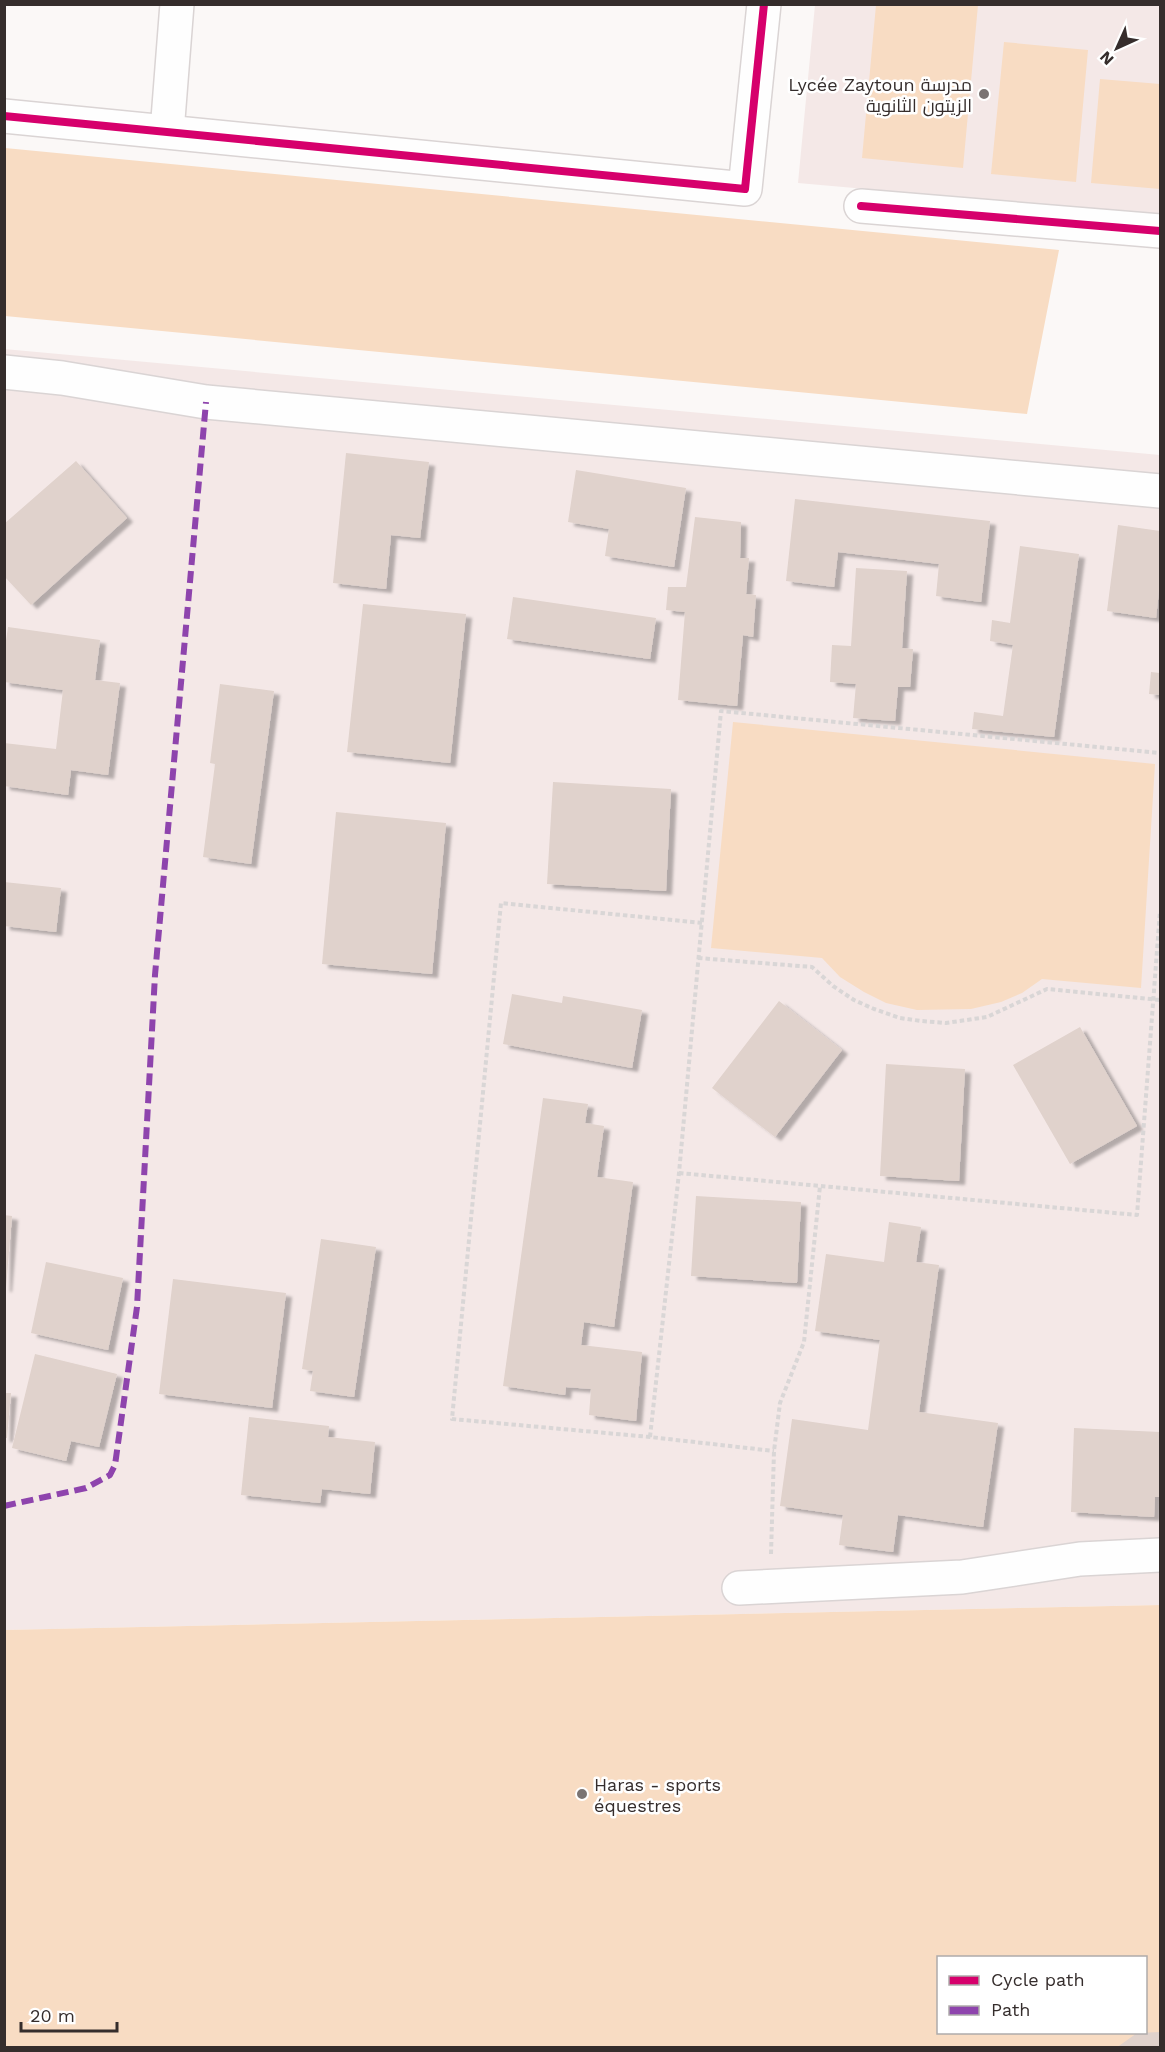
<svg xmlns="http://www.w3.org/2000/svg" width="1165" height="2052" viewBox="0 0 1165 2052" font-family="'Work Sans',Cairo,sans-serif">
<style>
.built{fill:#f4e8e7}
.green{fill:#f8dcc3;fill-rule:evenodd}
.building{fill:#e0d2cc;filter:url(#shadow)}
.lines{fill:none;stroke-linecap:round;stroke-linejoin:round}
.minor-casing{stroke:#dad4d4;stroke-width:36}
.path{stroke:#d9d6d6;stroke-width:4;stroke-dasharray:4.5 3;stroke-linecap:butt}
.minor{stroke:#fefefe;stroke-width:33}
.quiet{stroke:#8e44ad;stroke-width:6;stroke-dasharray:12 6;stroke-linecap:butt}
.cycleway-casing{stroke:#fff;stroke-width:11}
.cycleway{stroke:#d6006c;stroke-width:8}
.poi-dot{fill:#7a7473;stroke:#fff;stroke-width:2}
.labels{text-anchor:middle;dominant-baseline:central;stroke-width:5;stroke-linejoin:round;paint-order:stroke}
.poi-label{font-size:18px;fill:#352d2c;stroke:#fff;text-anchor:end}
</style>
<defs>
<filter id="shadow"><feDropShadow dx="6" dy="4" stdDeviation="1.5" flood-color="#0004"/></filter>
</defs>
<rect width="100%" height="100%" fill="#fbf8f7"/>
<path class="built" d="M815 5H1160V215L798 183Z
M4 349 1160 455V1605L5 1630Z"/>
<path class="green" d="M876 5H978L963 168 862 158Z
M1004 42 1088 50 1076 182 991 174Z
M1100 79 1160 84V189L1091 183Z
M5 148 1059 250 1027 414 5 316Z
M733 722 1155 764 1141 988 1042 979 1022 993 1001 1002 971 1009 917 1010 886 1003 864 992 840 977 822 958 711 948Z
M1160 1605V2047H5L4 1630ZM938 1958H1146V2032H938Z"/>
<path class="building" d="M346 453 429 462 420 538 391 535 386 589 333 583Z
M76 461 127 518 31 605 4 576V524Z
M576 470 686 488 674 567 605 556 609 529 568 522Z
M795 499 990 521 981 602 936 596 939 564 838 552 834 587 786 581Z
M695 517 741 522 740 558H749L746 594 756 595 753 637 743 635 737 706 678 700 685 612 666 610 668 587H686Z
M1118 525 1160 531V582L1156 618 1107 611Z
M1020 546 1079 554 1054 737 972 729 974 712 1003 716 1013 645 990 641 992 620 1010 623Z
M856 568 907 571 902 648 913 649 910 687H898L895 721 853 718 856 684 830 682 832 645 851 646Z
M513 597 656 618 650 659 507 639Z
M363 604 466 614 450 763 347 752Z
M8 627 100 640 95 680 120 683 108 775 71 770 68 795 4 786V743L56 749 63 690 4 682V654Z
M1151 672 1160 673V695L1149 694Z
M220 684 274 691 251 864 203 857 215 764 210 763Z
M553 782 671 789 666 891 547 884Z
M336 812 446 823 432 974 322 964Z
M4 882 61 888 56 932 4 926Z
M512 994 562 1003 563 996 642 1010 632 1068 503 1044Z
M779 1001 842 1050 775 1137 712 1088Z
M1080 1027 1137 1126 1070 1164 1013 1065Z
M886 1064 965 1069 959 1181 880 1176Z
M543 1098 588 1104 585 1123 604 1126 597 1177 633 1182 614 1327 584 1322 581 1345 642 1352 636 1421 589 1415 591 1389 566 1387 565 1395 503 1386Z
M696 1196 801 1202 797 1283 691 1276Z
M4 1215 12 1216 6 1288H4Z
M889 1222 921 1227 916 1262 939 1265 919 1412 998 1423 983 1527 898 1515 893 1552 839 1545 843 1515 780 1506 792 1419 868 1430 880 1340 815 1331 826 1254 884 1262Z
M321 1239 376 1247 354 1397 310 1391 313 1371 302 1369Z
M46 1262 123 1278 108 1350 31 1333Z
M173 1279 286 1293 272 1408 159 1394Z
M35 1354 117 1374 99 1447 71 1441 66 1461 12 1448Z
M4 1393H11L7 1438H4Z
M249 1417 329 1426 328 1437 375 1442 370 1494 322 1489 320 1503 241 1495Z
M1074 1428 1160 1432V1497H1155L1154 1517 1071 1512Z
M1160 2032V2048H1116L1137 2033Z"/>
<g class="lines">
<defs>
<path id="minor" d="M4 116 745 189 764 4
M167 132 177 4
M861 206 1160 231
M4 372 62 378 206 402 1160 491
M739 1588 962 1577 1080 1559 1160 1555"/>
</defs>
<use href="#minor" class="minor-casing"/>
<path class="path" d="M702 923 501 903 452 1419 650 1437 774 1451
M698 958 812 967 833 986 854 1000 874 1009 900 1018 921 1021 946 1023 987 1017 1047 989 1160 1000
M679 1173 1137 1215 1160 911
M650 1437 679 1173 721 711 1160 753
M771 1554 774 1451 780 1403 804 1342 820 1186"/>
<use href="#minor" class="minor"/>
<path class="quiet" d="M4 1506 86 1488 110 1475 115 1465 137 1307 155 975 206 402"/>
<defs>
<path id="cycleway" d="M4 116 745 189 764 4
M861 206 1160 231"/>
</defs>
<use href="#cycleway" class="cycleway-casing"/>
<use href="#cycleway" class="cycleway"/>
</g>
<g class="poi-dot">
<circle cx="984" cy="94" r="6"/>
<circle cx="582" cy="1794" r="6"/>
</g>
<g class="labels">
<g class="poi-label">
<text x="972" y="84">Lycée Zaytoun مدرسة<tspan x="972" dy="21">الزيتون الثانوية</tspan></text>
<text x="594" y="1784" text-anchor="start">Haras - sports<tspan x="594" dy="21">équestres</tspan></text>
</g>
</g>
<rect width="1165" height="2052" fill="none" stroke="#352d2c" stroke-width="12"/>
<rect x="937" y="1956" width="210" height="78" fill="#ffffff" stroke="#aeabab" stroke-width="1.5"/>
<rect x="949" y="1976" width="30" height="9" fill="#d6006c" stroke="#aeabab" stroke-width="1.5"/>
<text x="991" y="1986" font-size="18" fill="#352d2c">Cycle path</text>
<rect x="949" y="2006" width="30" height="9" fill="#8e44ad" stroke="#aeabab" stroke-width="1.5"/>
<text x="991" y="2016" font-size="18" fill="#352d2c">Path</text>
<g transform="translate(1117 48) rotate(225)" stroke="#ffffff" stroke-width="4.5" paint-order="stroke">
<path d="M0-4.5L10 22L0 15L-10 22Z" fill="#352d2c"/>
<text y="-9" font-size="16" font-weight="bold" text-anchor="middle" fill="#352d2c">N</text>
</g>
<path d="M21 2022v9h96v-9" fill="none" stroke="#352d2c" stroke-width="3"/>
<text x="30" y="2022" font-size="18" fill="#352d2c" stroke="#ffffff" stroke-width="4.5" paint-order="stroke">20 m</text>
</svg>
